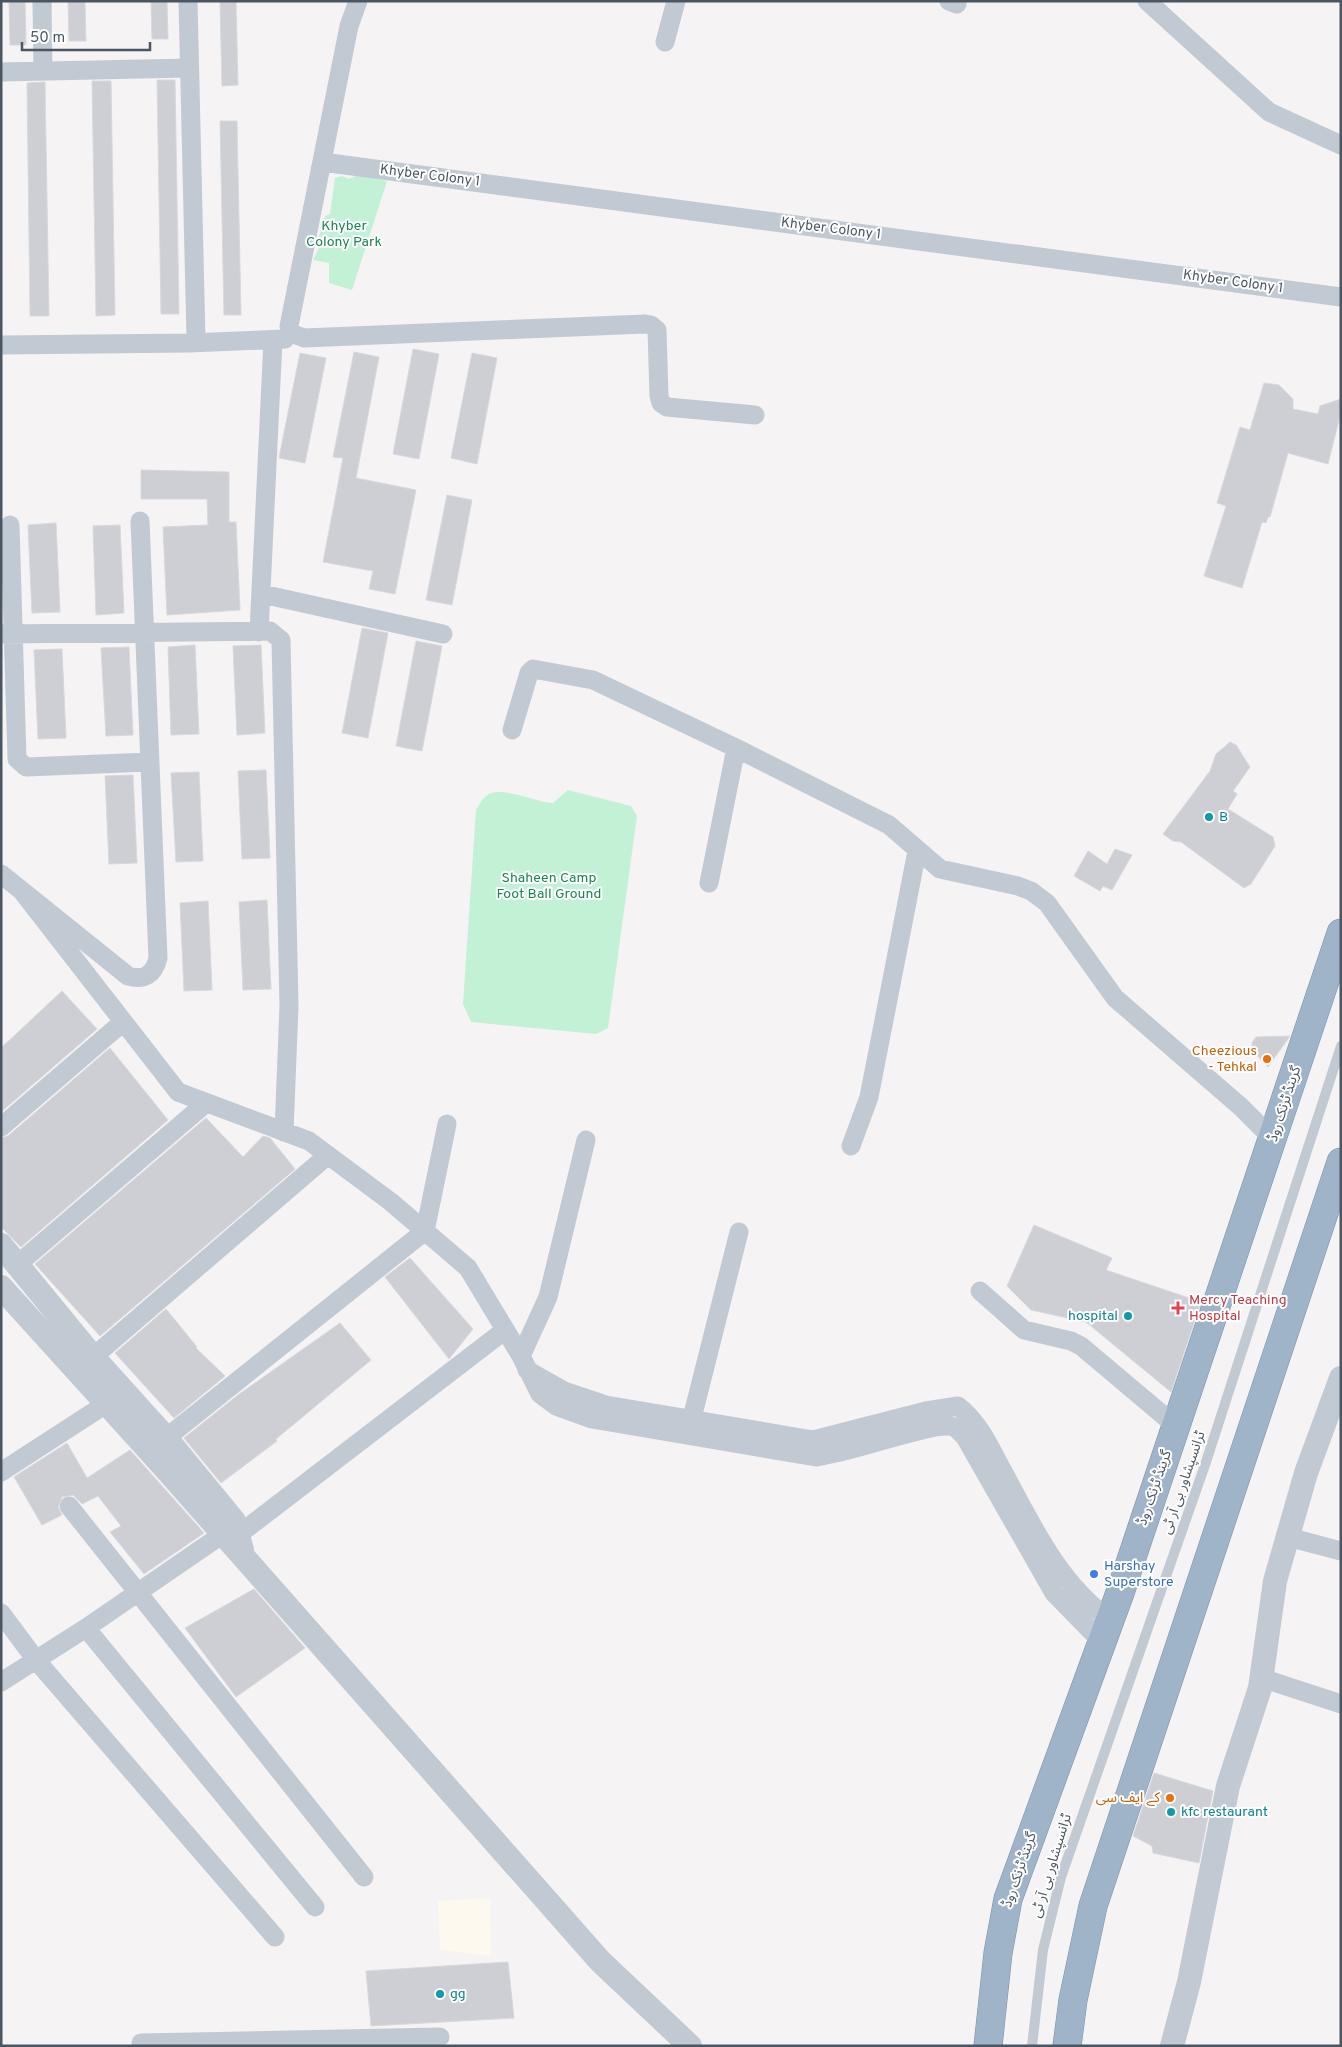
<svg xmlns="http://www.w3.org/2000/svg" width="1342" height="2047" viewBox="0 0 1342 2047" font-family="Overpass,'Noto Sans Arabic',sans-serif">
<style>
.commercial{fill:#fdf9ef}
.green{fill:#c3f1d5}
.building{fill:#cdcfd5;stroke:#d7d9de}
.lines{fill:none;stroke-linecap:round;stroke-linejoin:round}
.trunk-casing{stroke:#7690ad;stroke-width:29}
.service{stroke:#c1cad2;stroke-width:10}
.minor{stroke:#c1cad2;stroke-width:19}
.tertiary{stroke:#c1cad2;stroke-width:24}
.trunk{stroke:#9fb4c9;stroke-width:28}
.culture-dot{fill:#0f9aa8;stroke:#fff;stroke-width:2}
.food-dot{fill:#e8710a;stroke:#fff;stroke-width:2}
.health-dot{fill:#e0444e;stroke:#fff;stroke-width:2}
.shop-dot{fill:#3f7fe0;stroke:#fff;stroke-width:2}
.labels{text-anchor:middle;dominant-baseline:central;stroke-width:4;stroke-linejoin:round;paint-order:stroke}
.street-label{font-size:14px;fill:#4a5661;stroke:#fff}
.park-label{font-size:14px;fill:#17864f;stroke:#fff}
.culture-label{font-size:14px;fill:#0d838f;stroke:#fff;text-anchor:start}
.food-label{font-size:14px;fill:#c56008;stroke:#fff;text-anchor:end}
.health-label{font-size:14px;fill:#be3a42;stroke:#fff;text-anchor:start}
.shop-label{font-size:14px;fill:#366cbe;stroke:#fff;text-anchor:start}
</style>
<rect width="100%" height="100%" fill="#f5f3f3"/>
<path class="commercial" d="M490 1898 491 1956 440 1950 438 1901Z"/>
<path class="green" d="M357 175 387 181 352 290 329 283V263L313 260 320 246 317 243 325 216 330 214 335 178 342 176 349 179Z
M568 790 631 806 637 816 608 1028 596 1034 471 1022 463 1004 476 810C479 806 481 800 485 797 498 783 535 803 553 803Z"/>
<path class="building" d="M9 1H25L26 45H10Z
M68 1H85L86 41H69Z
M151 1H167L168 39H152Z
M220 2H236L238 85 222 86Z
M157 80H175L179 314H161Z
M92 81H111L115 315 96 316Z
M45 82 49 316H30L27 83Z
M220 121H237L241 315H224Z
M413 349 439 354 419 459 393 454Z
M354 352 379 357 356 478 416 490 395 594 369 589 373 571 323 562 343 458 333 457Z
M300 353 326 358 305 463 279 458Z
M472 353 497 358 477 464 451 458Z
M1264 383 1279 385 1293 399V409L1318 414 1320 406 1341 399V412L1328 464 1288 453 1270 517H1268L1266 523 1262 522 1242 588 1204 576 1226 506 1217 503 1240 427 1250 430Z
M141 470 229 472V522H236L240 610 167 615 163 527 208 525 207 499H141Z
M447 495 472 500 452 605 426 600Z
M56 523 60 612 32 613 28 525Z
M120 525 124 613 96 615 93 526Z
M362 628 388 633 368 738 342 733Z
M416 641 442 646 422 751 396 746Z
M195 645 199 734 171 735 168 647Z
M261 645 265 733 237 735 233 646Z
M129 647 133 735 106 736 101 648Z
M62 649 66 738 38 739 34 650Z
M1230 742 1236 745 1250 767 1233 791 1237 794 1228 809 1273 837 1275 846 1251 884 1244 888 1181 842 1173 841 1163 834 1210 771 1216 754Z
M266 770 270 858 242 859 238 771Z
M199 772 203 861 176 862 171 773Z
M133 775 137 863 109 864 105 776Z
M1115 849 1132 855 1112 890 1103 886 1100 891 1074 876 1088 851 1107 864Z
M267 900 271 989 243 990 239 902Z
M208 901 212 990 184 991 180 903Z
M62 991 97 1029 1 1112V1048Z
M1290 1036 1268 1067 1252 1050V1043L1256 1037Z
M110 1048 168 1120 21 1247 1 1227V1138L8 1136Z
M206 1118 243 1157 263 1136 270 1138 295 1169 100 1336 35 1264Z
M1034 1225 1112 1258 1106 1270 1201 1302 1171 1392 1086 1322 1031 1310 1007 1286Z
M410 1258 473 1329 449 1359 385 1277Z
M166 1309 197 1347 196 1348 225 1376 174 1418 115 1353Z
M340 1323 371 1360 276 1439 277 1441 221 1483 184 1438 238 1395Z
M67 1443 87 1478 130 1450 204 1533 144 1574 110 1532 121 1526 98 1496 82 1504 73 1495 62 1497 58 1507 62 1515 42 1525 14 1477Z
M254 1589 305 1648 236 1697 185 1628Z
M1154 1773 1213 1791 1199 1863 1153 1853 1152 1846 1133 1836Z
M508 1962 514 2018 371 2026 366 1971Z"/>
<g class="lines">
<defs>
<path id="trunk" d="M988 2046 998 1953 1008 1899 1121 1590 1341 933
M1067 2046 1073 2000 1093 1906 1341 1162"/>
</defs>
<use href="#trunk" class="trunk-casing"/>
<path class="service" d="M1032 2046 1043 1950 1061 1877 1206 1462 1341 1046"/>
<path class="minor" d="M42 1 43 71
M358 1 349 26 289 326 291 333 304 338 645 324 651 325 657 330 659 396 661 403 667 407 755 415
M949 1 957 4
M1147 1 1269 112 1341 145
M665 42 676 1
M1 72 189 68
M322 162 1341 297
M189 343 285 339
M1 345 189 343 196 339 188 1
M10 525 17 759 26 767 149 762
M262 594 443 634
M259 632 273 340
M1 634 270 631 281 640 289 1006 284 1132
M512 730 529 673 533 669 593 680 736 748 889 825 940 869 1018 886 1031 891 1047 903 1115 998 1241 1107 1273 1139
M1 874 128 976C145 981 154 974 158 958L140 521
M709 883 736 748
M21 890 178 1092 309 1141 391 1202 468 1268 521 1356 540 1394 556 1406 592 1419 816 1457C849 1452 881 1440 914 1432 927 1429 941 1424 955 1427L965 1437 1054 1593 1102 1642
M1 1127 123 1022
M851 1146 869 1097 917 851
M18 1264 206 1103
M980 1291 1024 1330 1071 1341 1081 1346 1176 1426
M521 1356 548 1297 586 1140
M93 1357 328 1155
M527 1370 564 1391 606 1405 813 1440 926 1411 958 1406C981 1424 991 1450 1005 1475 1034 1529 1060 1584 1110 1620
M689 1430 739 1232
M166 1438 425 1231 447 1124
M1 1472 106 1404
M69 1506 364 1877
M1288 1537 1341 1551
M229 1542 505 1330
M1 1613 36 1660 275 1937
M86 1628 315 1907
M1262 1678 1341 1704
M1 1682 86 1628 223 1534
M141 2046V2043L440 2037"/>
<path class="tertiary" d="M1 1245 93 1357 166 1438 234 1521 242 1550
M1 1287 165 1468 600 1961 690 2046
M1172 2046 1189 1982 1228 1786 1260 1688 1275 1581 1306 1473 1341 1378"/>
<use href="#trunk" class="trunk"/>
</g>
<g class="culture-dot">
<circle cx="1209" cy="817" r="5"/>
<circle cx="1128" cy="1316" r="5"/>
<circle cx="1171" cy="1812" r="5"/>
<circle cx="440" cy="1994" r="5"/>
</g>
<g class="food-dot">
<circle cx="1267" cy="1059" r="5"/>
<circle cx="1170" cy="1798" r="5"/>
</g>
<path class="health-dot" d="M1175.5 1300.5h5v5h5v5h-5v5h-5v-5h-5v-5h5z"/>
<circle class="shop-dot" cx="1094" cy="1574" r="5"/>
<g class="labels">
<g class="street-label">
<text transform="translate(430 176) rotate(7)">Khyber Colony 1</text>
<text transform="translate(831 229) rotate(7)">Khyber Colony 1</text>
<text transform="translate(1233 282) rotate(8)">Khyber Colony 1</text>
<text transform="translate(1285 1104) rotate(-72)">گرینڈ ٹرنک روڈ</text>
<text transform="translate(1184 1483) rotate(-71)">ٹرانسپشاور بی آر ٹی</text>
<text transform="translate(1155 1488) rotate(-71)">گرینڈ ٹرنک روڈ</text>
<text transform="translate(1052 1866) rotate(-73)">ٹرانسپشاور بی آر ٹی</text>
<text transform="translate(1020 1870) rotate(-71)">گرینڈ ٹرنک روڈ</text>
</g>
<g class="park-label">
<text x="344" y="226">Khyber<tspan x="344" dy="16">Colony Park</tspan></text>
<text x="549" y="878">Shaheen Camp<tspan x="549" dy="16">Foot Ball Ground</tspan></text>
</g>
<g class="culture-label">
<text x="1219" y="817">B</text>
<text x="1118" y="1316" text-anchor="end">hospital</text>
<text x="1181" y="1812">kfc restaurant</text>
<text x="450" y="1994">gg</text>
</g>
<g class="food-label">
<text x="1257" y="1051">Cheezious<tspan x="1257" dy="16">- Tehkal</tspan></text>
<text x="1160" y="1798">کے ایف سی</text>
</g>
<g class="health-label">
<text x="1189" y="1300">Mercy Teaching<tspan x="1189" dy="16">Hospital</tspan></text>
</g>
<g class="shop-label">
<text x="1104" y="1566">Harshay<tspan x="1104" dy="16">Superstore</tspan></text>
</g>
</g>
<rect width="1342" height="2047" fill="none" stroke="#4a5661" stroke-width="5"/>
<path d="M22 42v8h128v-8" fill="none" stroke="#4a5661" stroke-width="2.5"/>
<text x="30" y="42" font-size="15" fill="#4a5661" stroke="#ffffff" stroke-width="4" paint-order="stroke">50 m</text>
</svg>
